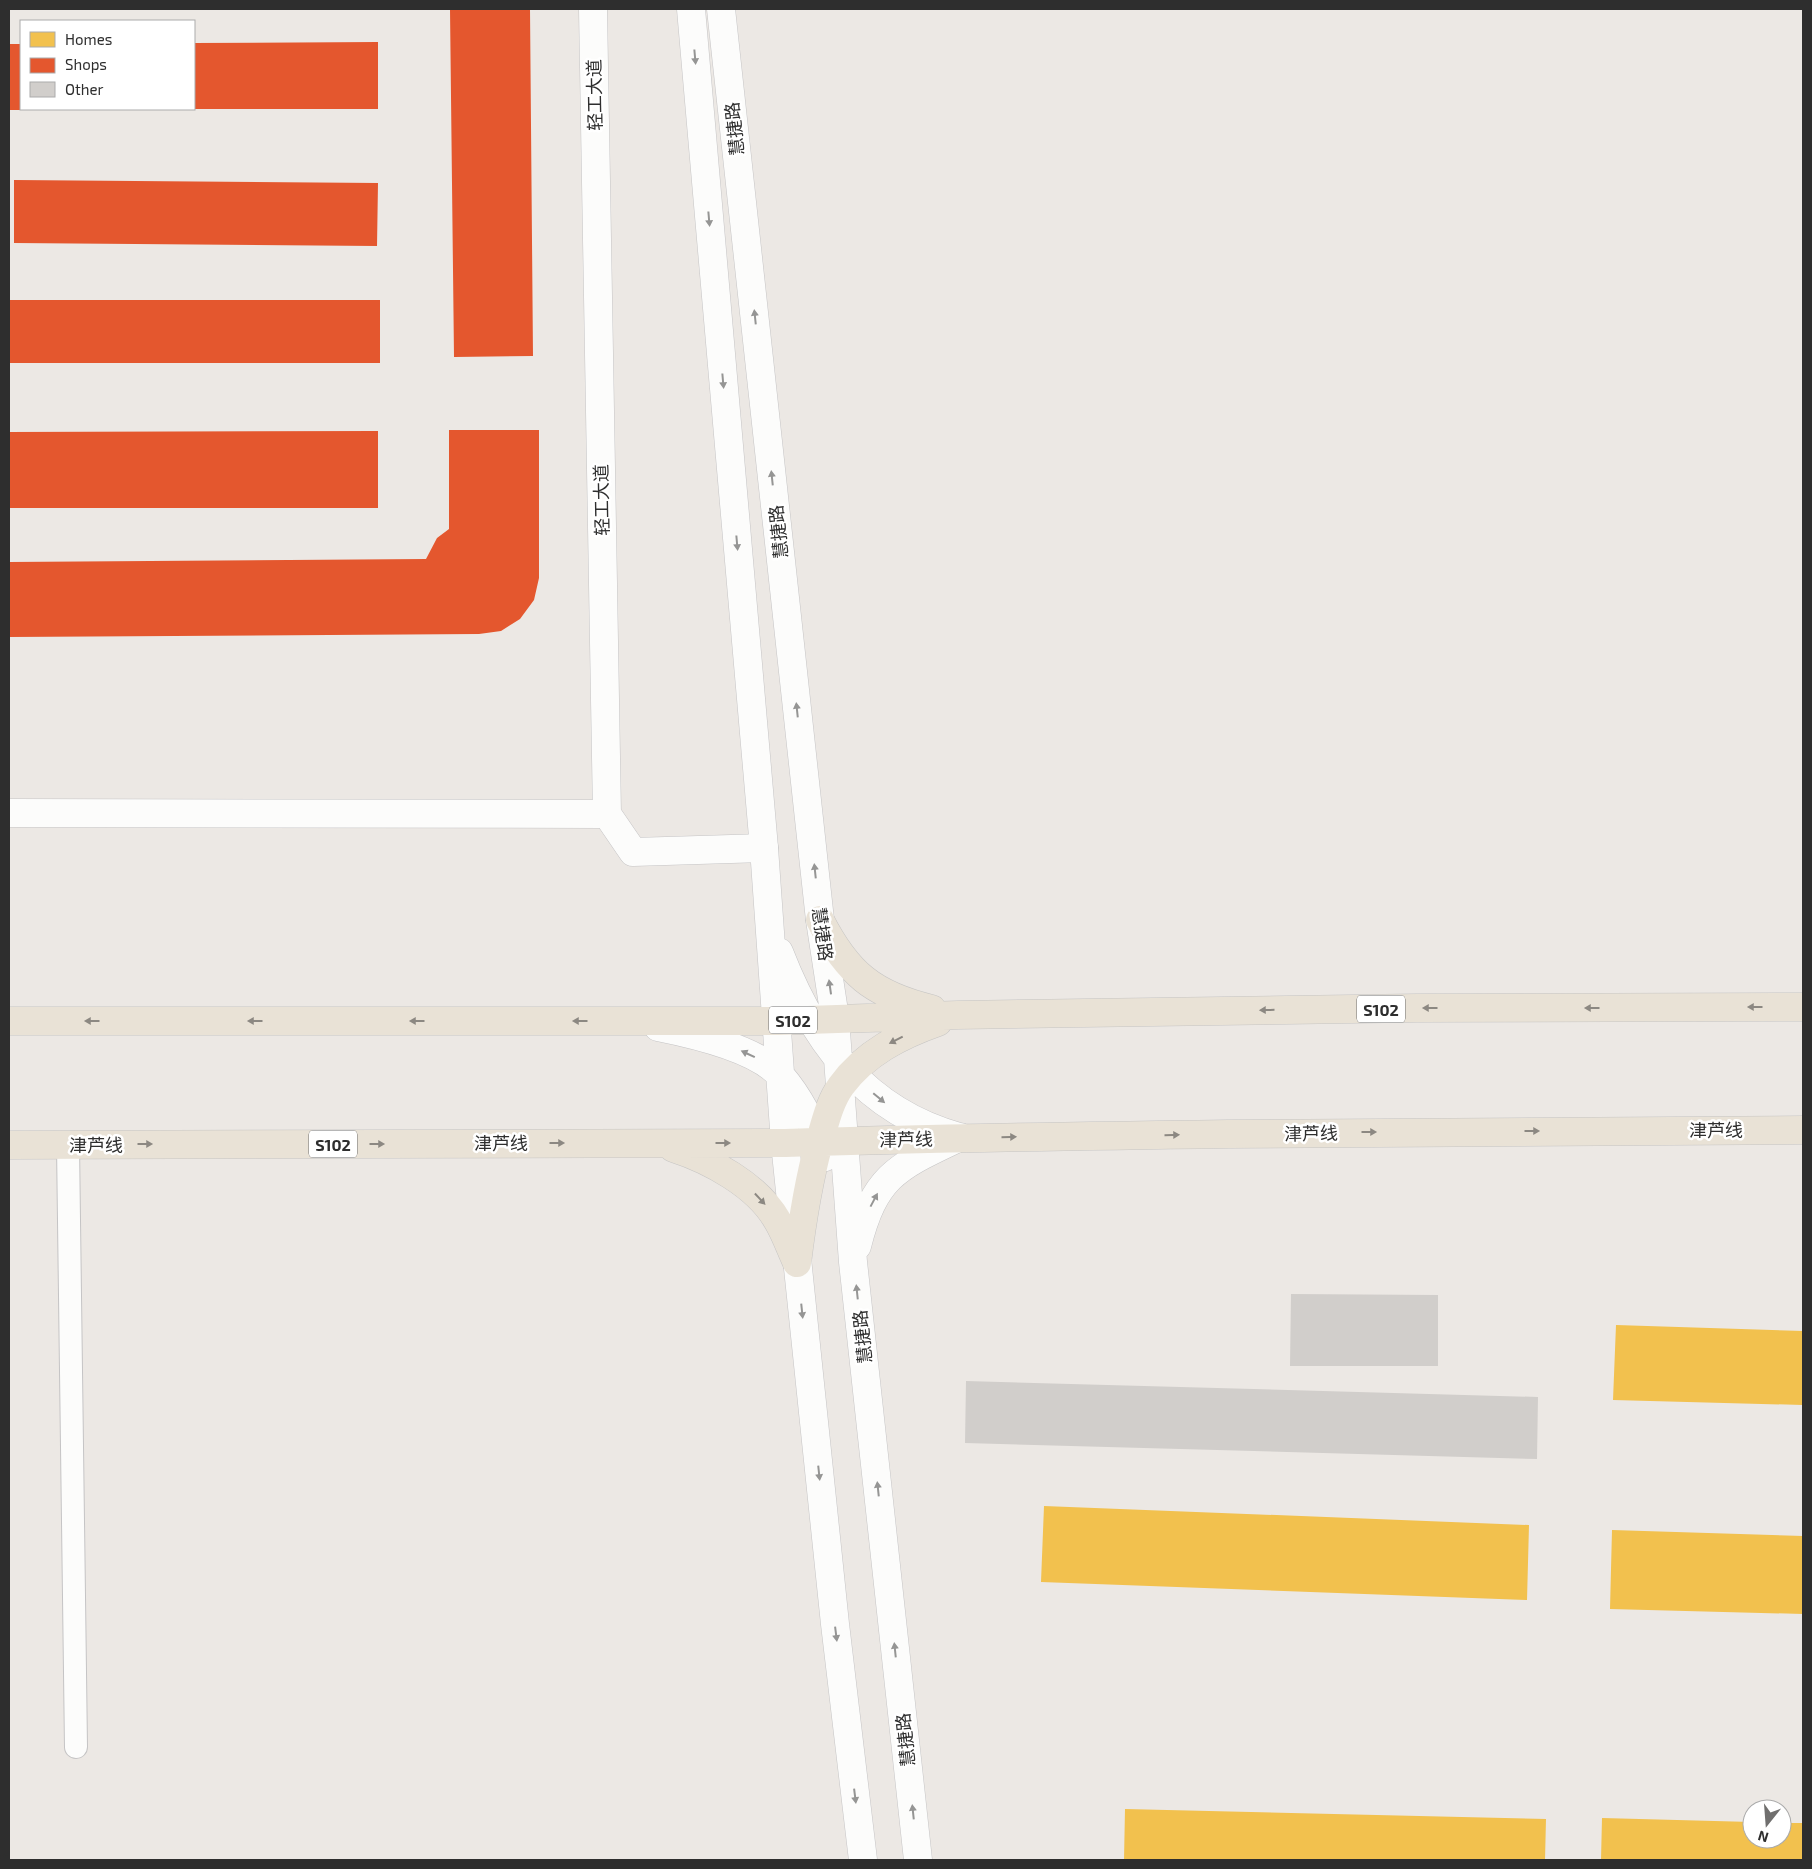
<svg xmlns="http://www.w3.org/2000/svg" width="1812" height="1869" viewBox="0 0 1812 1869" font-family="'Exo 2','Noto Sans SC',sans-serif">
<style>
.homes{fill:#f2c14e}
.shops{fill:#e4572e}
.building{fill:#d1cecb}
.lines{fill:none;stroke-linecap:round;stroke-linejoin:round}
.service-casing{stroke:#c5c4c5;stroke-width:24}
.minor-casing{stroke:#c5c4c5;stroke-width:29}
.secondary-casing{stroke:#c5c4c5;stroke-width:29}
.trunk-casing{stroke:#c6c5c4;stroke-width:29}
.service{stroke:#fcfcfb;stroke-width:22}
.minor{stroke:#fcfcfb;stroke-width:28}
.secondary{stroke:#fcfcfb;stroke-width:28}
.trunk{stroke:#e9e2d6;stroke-width:28}
.oneway{fill:#959594}
.oneway2{fill:#8c8882}
.labels{text-anchor:middle;dominant-baseline:central;stroke-width:5;stroke-linejoin:round;paint-order:stroke}
.shield{fill:#fff;stroke:#6d6d6d;stroke-width:1}
.shield-label{font-size:16px;font-weight:bold;fill:#2e2e2e}
.street-label{font-size:18px;fill:#2e2e2e;stroke:#fff}
</style>
<rect width="100%" height="100%" fill="#ece8e4"/>
<path class="homes" d="M1616 1325 1803 1331V1405L1613 1400Z
M1044 1506 1529 1525 1527 1600 1041 1582Z
M1612 1530 1803 1536V1614L1610 1609Z
M1125 1809 1546 1819 1545 1860H1124Z
M1602 1818 1752 1822V1839H1782V1823H1803V1860H1601Z"/>
<path class="shops" d="M450 9H530L533 356 454 357Z
M378 42V109H194V43Z
M10 44H21V110H10Z
M14 180 378 183 377 246 14 243Z
M9 300H380V363H9Z
M449 430H539V578L534 600 520 619 501 631 479 634 9 637V562L426 559 437 538 449 529Z
M378 431V508H9V432Z"/>
<path class="building" d="M1291 1294 1438 1295V1366H1290Z
M966 1381 1538 1397 1537 1459 965 1443Z"/>
<g class="lines">
<defs>
<path id="service" d="M68 1145 76 1747"/>
<path id="minor" d="M593 9 607 814 633 852 764 848
M9 813 607 814"/>
<path id="secondary" d="M691 9 764 848 785 1143 835 1624 863 1860
M721 9 820 920 835 1018 853 1262 918 1860
M779 952C813 1040 864 1111 959 1137
M658 1027C693 1034 758 1049 781 1076 801 1099 815 1129 825 1157
M857 1246C875 1175 897 1167 960 1137"/>
<path id="trunk" d="M820 920C847 973 873 995 932 1009
M9 1021H777L958 1015 1417 1008 1803 1007
M9 1145 785 1143C933 1138 1082 1136 1230 1134 1421 1132 1612 1130 1803 1130
M673 1148C710 1160 757 1185 777 1220 785 1233 790 1248 797 1263
M797 1263C802 1222 808 1183 819 1143 825 1124 829 1103 841 1086 865 1053 901 1035 938 1022"/>
</defs>
<use href="#service" class="service-casing"/>
<use href="#minor" class="minor-casing"/>
<use href="#secondary" class="secondary-casing"/>
<use href="#trunk" class="trunk-casing"/>
<use href="#service" class="service"/>
<use href="#minor" class="minor"/>
<use href="#secondary" class="secondary"/>
<use href="#trunk" class="trunk"/>
</g>
<defs><path id="oneway-solid" d="M-6-.8H1V-3.2L6.5 0L1 3.2V.8H-6Z" transform="scale(1.25)"/></defs>
<g class="oneway">
<use href="#oneway-solid" transform="translate(695 57) rotate(85)"/>
<use href="#oneway-solid" transform="translate(709 219) rotate(85)"/>
<use href="#oneway-solid" transform="translate(755 317) rotate(-96)"/>
<use href="#oneway-solid" transform="translate(723 381) rotate(85)"/>
<use href="#oneway-solid" transform="translate(772 478) rotate(-96)"/>
<use href="#oneway-solid" transform="translate(737 543) rotate(85)"/>
<use href="#oneway-solid" transform="translate(797 710) rotate(-96)"/>
<use href="#oneway-solid" transform="translate(815 871) rotate(-96)"/>
<use href="#oneway-solid" transform="translate(830 987) rotate(-98)"/>
<use href="#oneway-solid" transform="translate(748 1054) rotate(-155)"/>
<use href="#oneway-solid" transform="translate(879 1098) rotate(40)"/>
<use href="#oneway-solid" transform="translate(874 1200) rotate(-62)"/>
<use href="#oneway-solid" transform="translate(857 1292) rotate(-96)"/>
<use href="#oneway-solid" transform="translate(802 1311) rotate(84)"/>
<use href="#oneway-solid" transform="translate(819 1473) rotate(84)"/>
<use href="#oneway-solid" transform="translate(878 1489) rotate(-96)"/>
<use href="#oneway-solid" transform="translate(836 1634) rotate(83)"/>
<use href="#oneway-solid" transform="translate(895 1650) rotate(-96)"/>
<use href="#oneway-solid" transform="translate(855 1796) rotate(83)"/>
<use href="#oneway-solid" transform="translate(913 1812) rotate(-96)"/>
</g>
<g class="oneway2">
<use href="#oneway-solid" transform="translate(1755 1007) rotate(180)"/>
<use href="#oneway-solid" transform="translate(1430 1008) rotate(180)"/>
<use href="#oneway-solid" transform="translate(1592 1008) rotate(180)"/>
<use href="#oneway-solid" transform="translate(1267 1010) rotate(179)"/>
<use href="#oneway-solid" transform="translate(92 1021) rotate(-180)"/>
<use href="#oneway-solid" transform="translate(255 1021) rotate(-180)"/>
<use href="#oneway-solid" transform="translate(417 1021) rotate(-180)"/>
<use href="#oneway-solid" transform="translate(580 1021) rotate(-180)"/>
<use href="#oneway-solid" transform="translate(896 1040) rotate(153)"/>
<use href="#oneway-solid" transform="translate(1532 1131)"/>
<use href="#oneway-solid" transform="translate(1369 1132)"/>
<use href="#oneway-solid" transform="translate(1172 1135) rotate(-1)"/>
<use href="#oneway-solid" transform="translate(1009 1137) rotate(-1)"/>
<use href="#oneway-solid" transform="translate(557 1143)"/>
<use href="#oneway-solid" transform="translate(723 1143)"/>
<use href="#oneway-solid" transform="translate(145 1144)"/>
<use href="#oneway-solid" transform="translate(377 1144)"/>
<use href="#oneway-solid" transform="translate(760 1199) rotate(47)"/>
</g>
<g class="labels">
<g class="shield">
<rect x="1357" y="995.5" width="48" height="27" rx="4"/>
<rect x="769" y="1006.5" width="48" height="27" rx="4"/>
<rect x="309" y="1130.5" width="48" height="27" rx="4"/>
</g>
<g class="shield-label">
<text x="1381" y="1009">S102</text>
<text x="793" y="1020">S102</text>
<text x="333" y="1144">S102</text>
</g>
<g class="street-label">
<text transform="translate(594 95) rotate(-91)">轻工大道</text>
<text transform="translate(734 129) rotate(-96)">慧捷路</text>
<text transform="translate(601 500) rotate(-91)">轻工大道</text>
<text transform="translate(778 532) rotate(-96)">慧捷路</text>
<text transform="translate(823 934) rotate(82)">慧捷路</text>
<text x="1716" y="1130">津芦线</text>
<text transform="translate(1311 1133) rotate(-1)">津芦线</text>
<text transform="translate(906 1139) rotate(-1)">津芦线</text>
<text x="501" y="1143">津芦线</text>
<text x="96" y="1145">津芦线</text>
<text transform="translate(862 1337) rotate(-96)">慧捷路</text>
<text transform="translate(905 1740) rotate(-96)">慧捷路</text>
</g>
</g>
<rect width="1812" height="1869" fill="none" stroke="#2e2e2e" stroke-width="20"/>
<rect x="20" y="20" width="175" height="90" fill="#ffffff" stroke="#ababab"/>
<rect x="30" y="32" width="25" height="15" fill="#f2c14e" stroke="#ababab"/>
<text x="65" y="45" font-size="15" fill="#2e2e2e">Homes</text>
<rect x="30" y="58" width="25" height="15" fill="#e4572e" stroke="#ababab"/>
<text x="65" y="70" font-size="15" fill="#2e2e2e">Shops</text>
<rect x="30" y="82" width="25" height="15" fill="#d1cecb" stroke="#ababab"/>
<text x="65" y="95" font-size="15" fill="#2e2e2e">Other</text>
<g transform="translate(1767 1824) rotate(197)"><circle r="24" fill="#ffffff" stroke="#ababab"/>
<path d="M0-4L9 19L0 12L-9 19Z" fill="#706f6e"/>
<text y="-8" font-size="14" font-weight="bold" text-anchor="middle" fill="#2e2e2e">N</text>
</g>
</svg>
